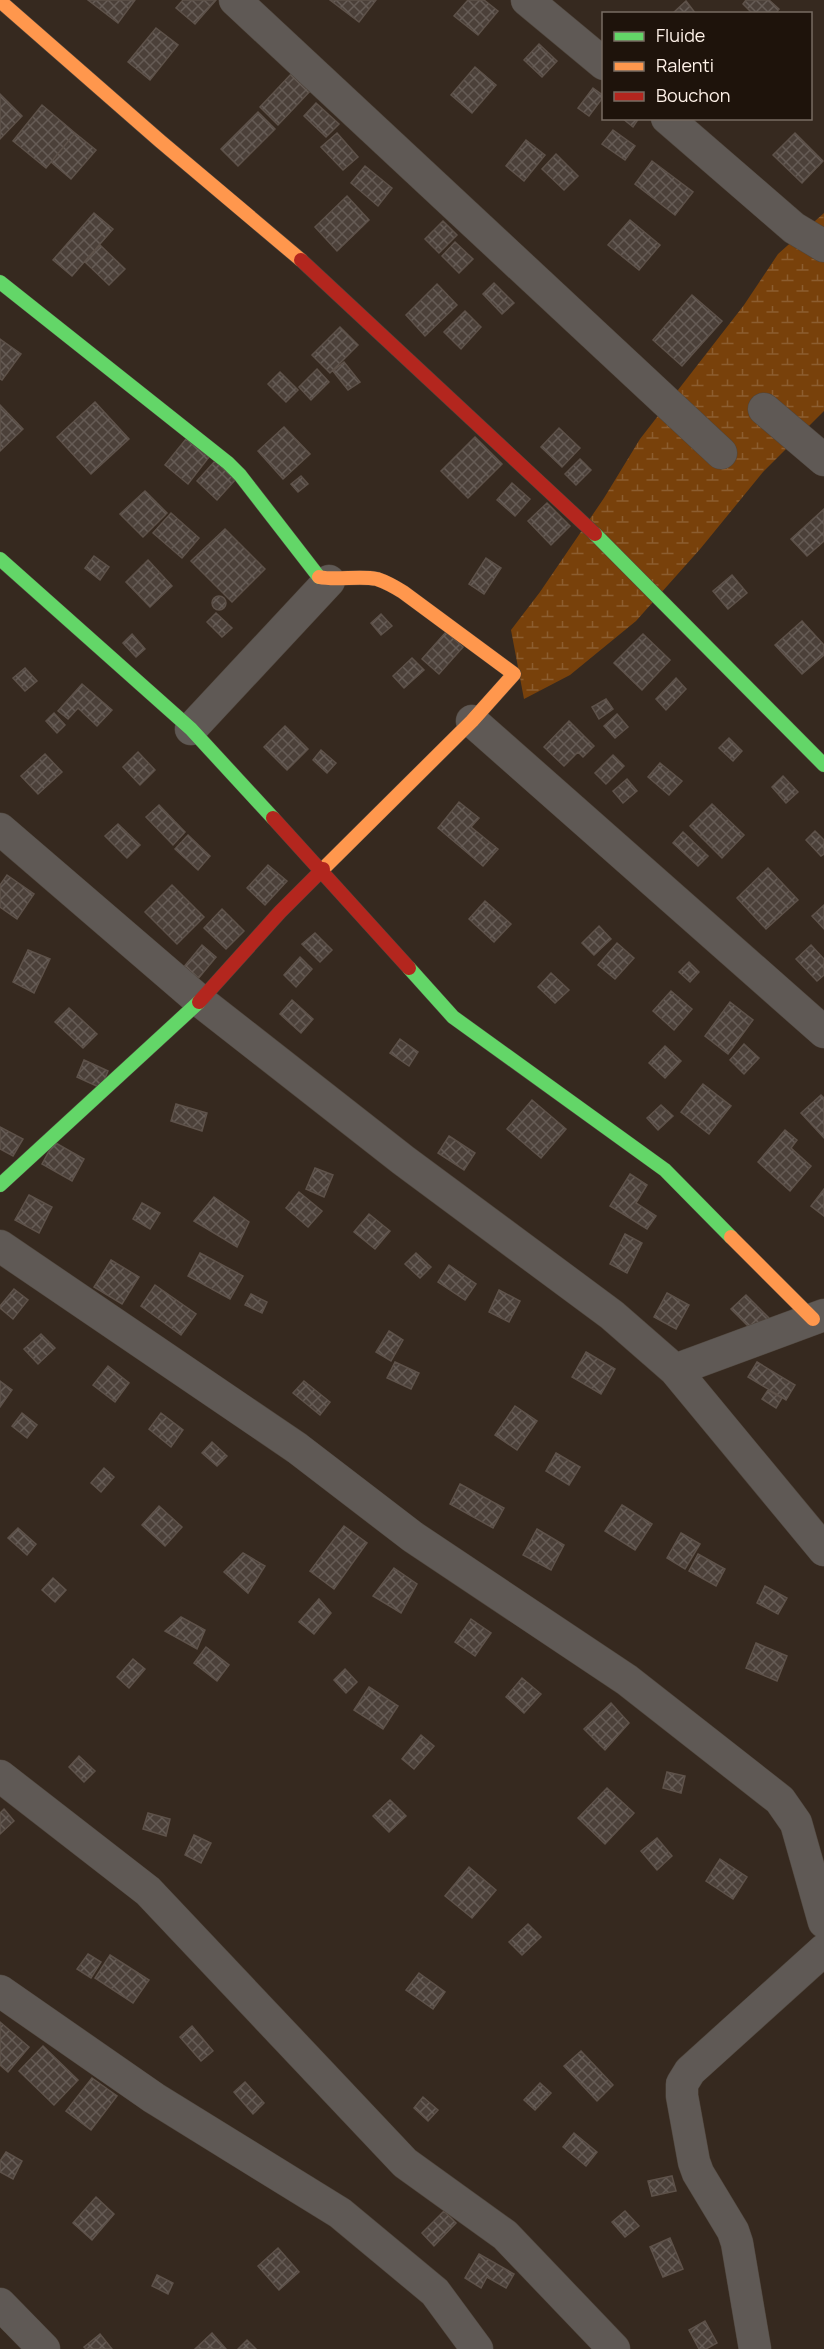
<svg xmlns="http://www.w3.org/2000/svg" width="824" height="2349" viewBox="0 0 824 2349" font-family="Manrope,sans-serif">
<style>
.wetland{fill:url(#wetland-marsh)}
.building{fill:url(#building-cross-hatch);stroke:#5e524a;stroke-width:1.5}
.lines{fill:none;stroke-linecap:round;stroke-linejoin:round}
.street-casing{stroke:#50463d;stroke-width:33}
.fast-casing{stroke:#50463d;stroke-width:15}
.slow-casing{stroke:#50463d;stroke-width:15}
.jam-casing{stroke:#50463d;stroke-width:15}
.street{stroke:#5f5955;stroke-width:32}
.fast{stroke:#63d668;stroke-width:14}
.slow{stroke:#ff974d;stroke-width:14}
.jam{stroke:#b3261e;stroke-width:14}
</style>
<defs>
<pattern id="wetland-marsh" width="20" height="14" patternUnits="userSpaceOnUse" patternTransform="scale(1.5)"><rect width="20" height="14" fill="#78410b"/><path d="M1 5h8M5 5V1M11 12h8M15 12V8" fill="none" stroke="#8c5d2f"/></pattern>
<pattern id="building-cross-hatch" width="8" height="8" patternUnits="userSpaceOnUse" patternTransform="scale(1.5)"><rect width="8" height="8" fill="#4b4039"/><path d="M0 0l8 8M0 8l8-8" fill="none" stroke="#665c56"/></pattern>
</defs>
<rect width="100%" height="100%" fill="#36291f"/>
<path class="wetland" d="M824 213V411L763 472 701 548 636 621 570 675 524 699 511 630 540 592 604 498 640 439 744 305 778 254Z"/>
<path class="building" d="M88 0H135L118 23Z
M183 0H216L195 24 176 8Z
M330 0H376L359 22Z
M468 0H484L498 11 478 35 454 16Z
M746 0H769L779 9 775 14H753L743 4Z
M686 1 696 14H672Z
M156 28 178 45 150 80 128 62Z
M539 44 557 61 542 77 524 60Z
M475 67 496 85 472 113 451 95Z
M293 72 312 89 278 125 260 107Z
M593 88 604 96 589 116 578 108Z
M0 94 22 116 0 139Z
M316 103 339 124 326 137 304 116Z
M42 105 75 133 46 168 13 141Z
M258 112 275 129 238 166 221 149Z
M622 118H639L633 127Z
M613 130 635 146 625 160 602 144Z
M75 133 96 150 71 179 51 162Z
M337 133 358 157 343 170 321 147Z
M795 133 823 161 802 183 773 155Z
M526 140 545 155 524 181 506 166Z
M556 154 578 176 564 190 542 169Z
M652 161 693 192 675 215 635 184Z
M365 166 392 188 378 206 351 183Z
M347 196 369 220 337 251 315 227Z
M94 213 113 229 72 276 53 260Z
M630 220 660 245 639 270 608 245Z
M443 221 457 235 439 253 425 239Z
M455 242 473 259 459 273 442 256Z
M100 245 125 269 109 285 85 262Z
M494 283 514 303 502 314 483 294Z
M437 284 457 305 425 336 406 315Z
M692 295 722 321 682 366 653 340Z
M465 311 481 327 461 349 444 332Z
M340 327 358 345 330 373 312 355Z
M0 339 21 354 2 380 0 379Z
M344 362 360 382 348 390 333 371Z
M317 369 329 382 311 400 299 387Z
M280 372 298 390 286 402 268 384Z
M95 402 129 439 91 474 57 437Z
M0 405 23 429 0 451Z
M284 427 310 454 283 479 258 451Z
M559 428 580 448 562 467 541 447Z
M475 437 502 464 468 498 441 471Z
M186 439 209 457 188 484 165 465Z
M580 459 591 470 576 485 565 474Z
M215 461 235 480 217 500 197 481Z
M301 476 308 484 298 492 291 484Z
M512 483 530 499 515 516 497 500Z
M145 491 167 513 143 537 120 514Z
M547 503 570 526 551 545 528 521Z
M824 509V541L807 556 791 539Z
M171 513 199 538 182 558 153 533Z
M225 529 265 569 232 602 191 561Z
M94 556 109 567 100 580 85 568Z
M486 558 501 568 484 594 469 584Z
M148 560 172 586 150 607 126 582Z
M732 575 747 593 728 609 713 591Z
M212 603a7 7 0 1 1 14 0a7 7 0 1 1-14 0Z
M216 613 232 628 222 637 207 622Z
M381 614 392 626 381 635 371 623Z
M802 621 824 645V655L802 674 775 645Z
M446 632 463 647 439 674 422 659Z
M132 634 145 649 136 657 123 643Z
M643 634 670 660 642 690 614 663Z
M412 658 424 670 404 688 393 676Z
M25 668 37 681 25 691 13 678Z
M676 678 686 689 666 710 656 699Z
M82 684 112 710 97 726 78 708 68 719 58 711Z
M606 699 613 709 599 719 592 707Z
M54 713 65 725 57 733 46 721Z
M617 714 628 727 615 738 604 726Z
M569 721 594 746 583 757 578 752 564 766 544 747Z
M285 726 308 749 287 770 264 747Z
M729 738 742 751 733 761 719 748Z
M321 750 336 763 327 773 313 760Z
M138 752 155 770 140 785 123 767Z
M45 754 62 772 38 794 21 776Z
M613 755 624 766 606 784 595 773Z
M660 763 682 781 669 795 648 777Z
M783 776 798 792 786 803 772 787Z
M627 779 637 791 623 803 613 791Z
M459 802 479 818 471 827 498 849 483 866 438 828Z
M712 804 744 835 722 858 690 826Z
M159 805 185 832 173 845 146 817Z
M118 824 140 845 127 858 105 836Z
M815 831 824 840V854L821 856 806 840Z
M683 832 708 856 698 866 673 843Z
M188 835 210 856 198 870 175 849Z
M268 865 287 881 265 905 247 888Z
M768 868 798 900 766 929 737 898Z
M7 875 34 894 17 919 0 907V885Z
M172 885 204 917 177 944 145 912Z
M485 901 511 924 494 942 469 919Z
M824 905V929L812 916Z
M222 909 244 931 226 949 204 928Z
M599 926 611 939 594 955 582 943Z
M315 933 332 950 320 962 302 944Z
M617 943 634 958 615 979 598 965Z
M202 945 216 957 197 980 183 968Z
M811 945 824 959V975L817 981 796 959Z
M28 950 50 959 34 993 13 982Z
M300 957 312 969 296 987 284 975Z
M689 962 699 972 690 982 679 972Z
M551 973 569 990 555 1003 538 987Z
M671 991 692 1009 674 1030 653 1011Z
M292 1000 313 1019 301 1033 280 1014Z
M730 1002 753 1020 728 1054 705 1036Z
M69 1008 97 1034 83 1048 55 1022Z
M400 1039 418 1052 409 1066 390 1053Z
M744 1044 759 1058 744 1074 730 1060Z
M665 1046 681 1061 665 1078 649 1063Z
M84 1060 108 1071 101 1088 77 1077Z
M703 1084 731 1106 709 1134 681 1112Z
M821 1095 824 1098V1138L801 1113Z
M532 1100 566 1129 541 1158 507 1129Z
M176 1104 207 1113 202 1131 171 1121Z
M661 1105 673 1116 658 1130 647 1118Z
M0 1127 23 1139 13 1156 0 1149Z
M785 1130 797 1140 791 1148 811 1166 790 1191 758 1162Z
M449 1136 475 1153 464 1170 438 1153Z
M54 1142 84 1159 72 1181 42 1164Z
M315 1168 333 1175 324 1197 306 1189Z
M630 1174 647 1185 636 1203 656 1216 647 1229 610 1206Z
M824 1189V1216L811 1206Z
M299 1192 322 1211 308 1227 286 1208Z
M29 1195 52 1207 39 1233 15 1220Z
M214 1197 249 1222 237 1247 194 1221Z
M142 1203 160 1213 150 1229 133 1219Z
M369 1214 390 1231 375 1249 354 1232Z
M625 1234 642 1243 627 1273 610 1264Z
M200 1253 243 1276 230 1299 188 1276Z
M416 1253 431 1267 420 1278 405 1264Z
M111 1260 139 1277 122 1304 94 1287Z
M449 1265 476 1284 465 1300 438 1282Z
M155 1285 196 1314 181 1335 141 1306Z
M14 1289 28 1300 13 1319 0 1308V1306Z
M499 1290 520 1301 509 1322 489 1312Z
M667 1293 689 1305 676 1329 654 1317Z
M251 1294 267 1302 262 1313 245 1305Z
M746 1295 772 1321 757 1335 731 1309Z
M389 1331 403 1340 391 1361 376 1352Z
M41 1334 55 1348 38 1364 24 1349Z
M586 1352 615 1369 601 1394 572 1377Z
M395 1362 419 1373 411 1389 387 1378Z
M757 1362 795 1385 786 1400 748 1377Z
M108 1366 129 1383 115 1402 93 1385Z
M0 1381 12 1390 0 1407Z
M304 1381 330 1402 320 1415 293 1393Z
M768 1390 782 1398 776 1408 762 1399Z
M515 1406 537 1421 517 1450 495 1435Z
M22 1413 37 1425 27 1438 12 1426Z
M161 1413 183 1430 171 1447 149 1429Z
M212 1442 227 1456 217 1466 202 1453Z
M556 1453 580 1467 569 1485 546 1471Z
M104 1468 114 1477 101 1492 91 1483Z
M460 1484 504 1508 493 1528 450 1504Z
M622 1505 652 1524 635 1550 605 1531Z
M159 1506 182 1527 165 1546 142 1525Z
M344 1526 367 1543 334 1589 310 1571Z
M18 1528 36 1544 27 1555 8 1538Z
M537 1529 564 1545 551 1570 523 1555Z
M681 1533 700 1544 685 1569 667 1558Z
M243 1553 265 1566 248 1593 224 1572Z
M698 1554 725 1569 716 1586 689 1571Z
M394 1568 417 1584 401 1613 373 1596Z
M53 1578 66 1590 55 1602 42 1590Z
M765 1586 787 1598 778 1614 757 1603Z
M319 1599 331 1613 314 1634 299 1622Z
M181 1617 205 1630 197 1649 165 1631Z
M471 1619 491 1633 475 1656 455 1642Z
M756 1643 787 1656 777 1681 746 1668Z
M206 1647 229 1665 217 1681 194 1663Z
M133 1659 145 1669 129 1688 117 1677Z
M345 1669 357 1682 346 1693 334 1680Z
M522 1678 541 1694 524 1713 506 1697Z
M369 1687 398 1706 383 1729 354 1710Z
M611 1703 629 1723 605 1750 584 1729Z
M421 1735 434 1746 414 1769 402 1759Z
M79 1756 95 1771 84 1782 69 1767Z
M667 1772 685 1776 681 1793 663 1788Z
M607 1788 634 1813 605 1844 578 1818Z
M390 1800 406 1816 389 1832 373 1816Z
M4 1809 14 1821 0 1834V1813Z
M148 1813 170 1819 166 1836 143 1829Z
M194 1835 211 1843 201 1863 185 1855Z
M657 1838 672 1856 657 1870 641 1851Z
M720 1859 747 1877 733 1899 706 1881Z
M469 1867 496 1890 472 1918 445 1896Z
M528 1924 541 1937 522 1955 509 1942Z
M88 1954 101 1962 91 1978 77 1969Z
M110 1955 149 1980 133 2003 95 1978Z
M419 1973 445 1992 433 2009 406 1990Z
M0 2022 29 2047 8 2072 0 2065Z
M192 2026 213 2051 201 2061 180 2037Z
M43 2046 78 2080 54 2105 19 2071Z
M581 2051 613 2085 597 2101 564 2066Z
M92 2078 117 2096 91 2130 66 2111Z
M245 2082 264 2103 253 2114 234 2092Z
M540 2083 551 2093 535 2110 524 2100Z
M423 2097 438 2110 428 2121 414 2108Z
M574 2133 597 2152 586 2166 563 2147Z
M6 2152 22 2161 13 2179 0 2172V2161Z
M672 2176 676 2191 652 2196 648 2181Z
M96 2197 114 2214 92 2240 73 2223Z
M444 2211 456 2223 434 2246 422 2233Z
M625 2211 639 2226 625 2237 612 2222Z
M670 2238 683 2269 663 2277 650 2247Z
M278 2248 299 2272 279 2290 258 2266Z
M479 2254 514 2274 506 2288 487 2277 481 2288 465 2278Z
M157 2275 173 2283 168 2294 152 2286Z
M705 2321 717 2343 706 2349H699L689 2330Z
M212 2333 226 2349H195Z
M100 2334 112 2349H86L84 2347Z
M247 2340 256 2349H238Z"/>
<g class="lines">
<defs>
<path id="street" d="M235 0 721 453
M527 0 604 64
M667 118 794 228 824 246
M764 409 824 460
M472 721 824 1032
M191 729 329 581
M0 829 200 1001 403 1160 612 1315 675 1370 824 1550
M0 1246 297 1448 413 1537 627 1680 780 1800 796 1823 824 1922
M675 1370 824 1315
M0 1776 148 1891 405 2163 505 2235 614 2349
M0 1991 154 2098 340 2213 435 2292 477 2349
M0 2304 44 2349
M755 2349 737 2243 733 2231 698 2173 694 2162 682 2096V2084L690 2071 824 1950"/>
<path id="fast" d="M0 282 228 463 240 475 319 577
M595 534 824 765
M0 559 191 729 273 818
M409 968 453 1017 665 1170 731 1237
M0 1185 199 1002"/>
<path id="slow" d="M0 1 160 141 301 260
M319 577C338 581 358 575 377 579 386 582 395 587 403 592L514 674 472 721 323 869
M731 1237 813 1319"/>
<path id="jam" d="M301 260 595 534
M273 818 409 968
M199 1002 280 912 323 869"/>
</defs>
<use href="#street" class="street-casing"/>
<use href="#fast" class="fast-casing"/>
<use href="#slow" class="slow-casing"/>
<use href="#jam" class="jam-casing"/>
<use href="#street" class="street"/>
<use href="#fast" class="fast"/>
<use href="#slow" class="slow"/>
<use href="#jam" class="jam"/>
</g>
<rect x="602" y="12" width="210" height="108" fill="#1e130b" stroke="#786c63" stroke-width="1.5"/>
<rect x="614" y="32" width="30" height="9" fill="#63d668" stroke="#786c63" stroke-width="1.5"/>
<text x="656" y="42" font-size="18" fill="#fef1e8">Fluide</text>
<rect x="614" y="62" width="30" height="9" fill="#ff974d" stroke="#786c63" stroke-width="1.5"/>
<text x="656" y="72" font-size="18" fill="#fef1e8">Ralenti</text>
<rect x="614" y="92" width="30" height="9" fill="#b3261e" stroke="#786c63" stroke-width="1.5"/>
<text x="656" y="102" font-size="18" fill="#fef1e8">Bouchon</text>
</svg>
